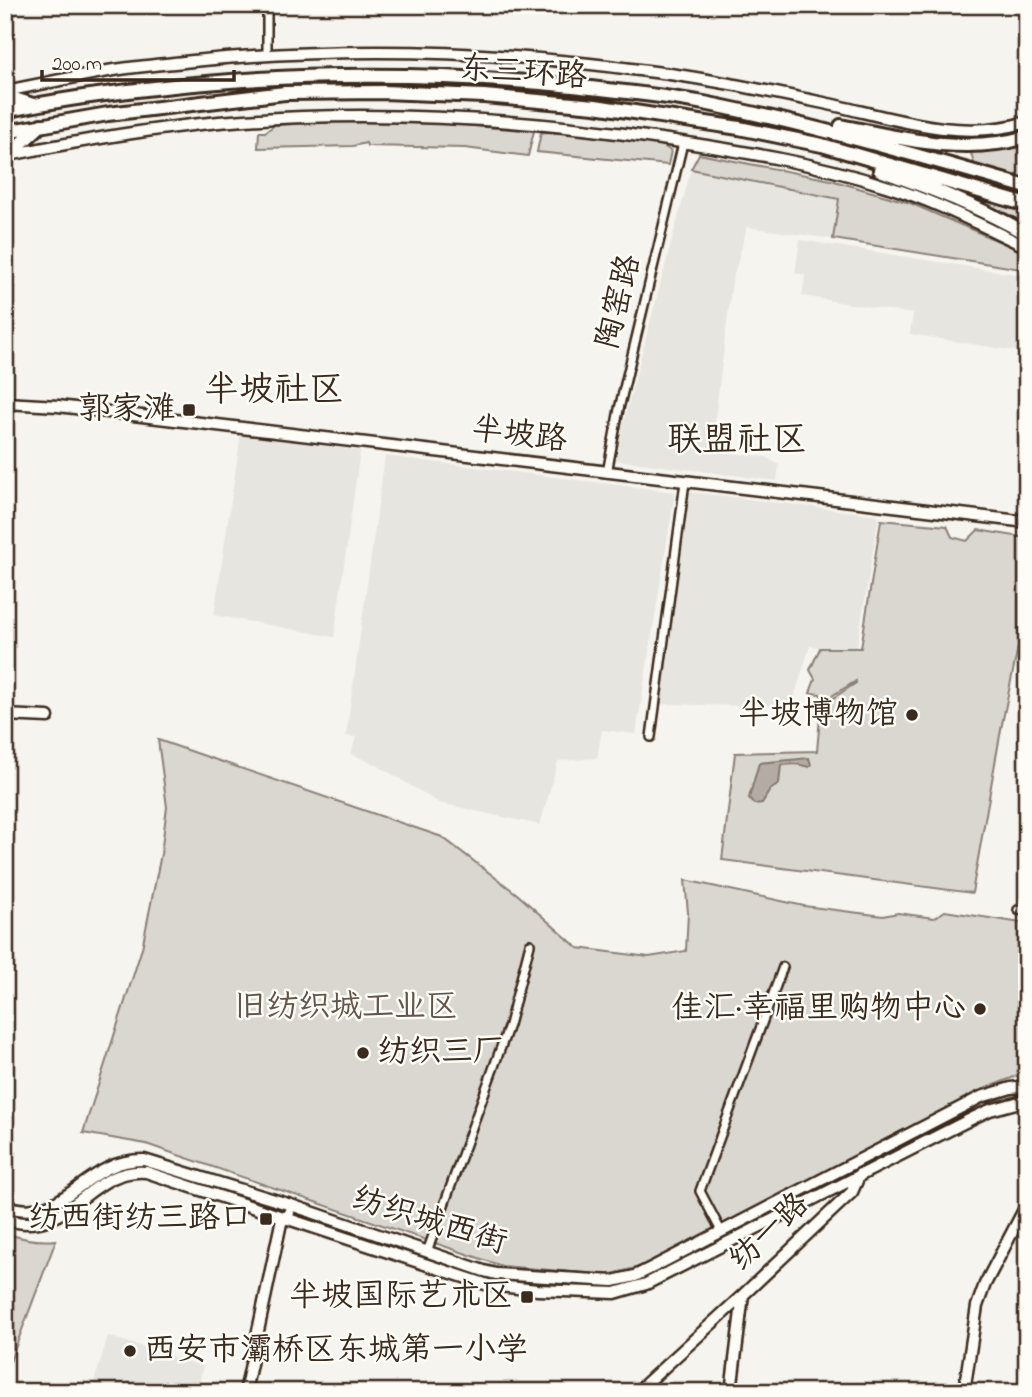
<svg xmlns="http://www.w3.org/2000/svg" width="1032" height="1397" viewBox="0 0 1032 1397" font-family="'Indie Flower','LXGW WenKai TC',sans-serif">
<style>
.built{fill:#e7e5df}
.green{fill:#dad6d0;stroke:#8a8077;stroke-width:2}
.water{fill:#b4aca4;stroke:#84786e;stroke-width:2}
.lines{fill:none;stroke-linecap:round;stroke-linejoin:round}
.street-casing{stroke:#3b2a1e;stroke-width:12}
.secondary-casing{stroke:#3b2a1e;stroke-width:15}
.highway-casing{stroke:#3b2a1e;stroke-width:18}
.street{stroke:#fdfcf7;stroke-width:7}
.secondary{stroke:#fdfcf7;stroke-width:10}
.highway{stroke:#fdfcf7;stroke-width:12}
.poi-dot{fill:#3b2a1e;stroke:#fdfcf7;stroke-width:2.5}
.labels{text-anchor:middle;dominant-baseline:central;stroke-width:5;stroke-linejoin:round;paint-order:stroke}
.street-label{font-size:32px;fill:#3b2a1e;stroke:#fdfcf7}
.poi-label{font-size:32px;fill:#3b2a1e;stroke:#fdfcf7;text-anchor:end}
.park-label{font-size:32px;fill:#63554a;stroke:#fdfcf7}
.quarter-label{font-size:35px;fill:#3b2a1e;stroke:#fdfcf7}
</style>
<rect width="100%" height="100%" fill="#f5f4ee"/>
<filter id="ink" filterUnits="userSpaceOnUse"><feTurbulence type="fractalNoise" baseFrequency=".0143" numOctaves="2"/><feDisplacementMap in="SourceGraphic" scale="14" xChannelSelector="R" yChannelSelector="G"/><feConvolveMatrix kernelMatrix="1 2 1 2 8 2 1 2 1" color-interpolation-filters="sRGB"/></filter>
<g filter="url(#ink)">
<path class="built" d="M691 169 839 199 833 239 747 227 732 282 711 451 766 457 779 465 777 481 616 460 623 424Z
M800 240 1027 276V353L910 334 913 314 802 296 805 275 795 273Z
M241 434 360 451 334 637 214 615Z
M385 456 675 492 636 734 602 730 597 758 558 761 540 825 439 803 377 765 351 754 356 737 346 736Z
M689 492 879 515 856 653 810 646 791 707 661 704Z
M108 1336 203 1366 197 1392H91Z"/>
<path class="green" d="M351 121 441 123 534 131 528 156 465 148 367 146 366 143 353 146 258 148 259 132H265L275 125Z
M541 132 583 134 662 145 671 151 668 165 537 152Z
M1027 141V224L986 205 971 153Z
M699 154 831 180 910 203 1019 250 1027 255V270L833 239 839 199 691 169Z
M881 520 947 526 952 537 967 541 978 530 1027 538V604L1002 724 972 893 722 860 735 753 817 751 821 706 856 683V681L825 700 820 694 810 693 815 679 810 670 820 648H861Z
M158 740 442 837 517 894 578 948 649 957 686 951 688 913 685 880 804 906 883 916 898 913 934 918 945 911 1027 924V1072L989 1087 643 1266 608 1275 502 1266 146 1144 83 1133 142 948 161 854 167 807Z
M5 1233C22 1239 39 1242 56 1240L5 1375Z"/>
<path class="water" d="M809 758 811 765 809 767 796 764 781 765 779 784 770 790 762 803 754 804 749 798 759 763Z"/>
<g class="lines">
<defs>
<path id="street" d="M265 5 267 11V55
M607 473 619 409 683 143
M651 737 685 482
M1018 910 1027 911
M721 1231 700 1191 783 967
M427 1252 509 1025 530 944"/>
<path id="secondary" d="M5 91C42 84 78 76 114 70 140 66 167 64 193 61 344 46 497 50 647 71 705 78 762 90 819 102 888 116 956 143 1027 122
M9 155C78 141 148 129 219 122 368 109 520 118 668 140 741 151 815 163 886 186 935 201 980 225 1027 247
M5 403 58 406 1027 522
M5 715 48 717
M5 1206C67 1226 82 1159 144 1160L291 1205 484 1271 496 1274 613 1281 635 1276 653 1267 981 1097 1011 1088 1027 1086
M5 1219C69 1241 87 1167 146 1172L488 1285 538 1290 615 1293 646 1284 973 1118 990 1110 1027 1100
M245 1392 281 1223 289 1213
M637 1392 743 1295
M731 1392 743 1295 852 1192 860 1174
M964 1392 977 1306 985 1284 1027 1204"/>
<path id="highway" d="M5 96 33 105
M5 111C64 98 123 91 183 85 313 72 443 73 573 86 617 91 661 95 704 103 814 125 920 156 1027 187
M841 126C903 139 964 155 1027 137
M5 132 108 114 285 93 383 92 484 96 595 106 739 128 822 145 1027 205
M7 156 41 125
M880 170C931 188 980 207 1027 234"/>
</defs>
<use href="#street" class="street-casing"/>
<use href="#secondary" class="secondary-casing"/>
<use href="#highway" class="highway-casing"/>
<use href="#street" class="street"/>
<use href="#secondary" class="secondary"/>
<use href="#highway" class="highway"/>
</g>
</g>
<g class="poi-dot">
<rect x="182" y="403" width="14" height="14" rx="3.5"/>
<circle cx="912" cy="715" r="7"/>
<circle cx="980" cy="1009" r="7"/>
<circle cx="363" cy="1053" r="7"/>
<rect x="259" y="1212" width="14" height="14" rx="3.5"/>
<rect x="520" y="1290" width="14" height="14" rx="3.5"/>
<circle cx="130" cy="1351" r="7"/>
</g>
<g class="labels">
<g class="street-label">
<text transform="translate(523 74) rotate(4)">东三环路</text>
<text transform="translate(620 302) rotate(-76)">陶窑路</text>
<text transform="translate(519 436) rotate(7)">半坡路</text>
<text transform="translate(429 1222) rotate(17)">纺织城西街</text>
<text transform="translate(770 1233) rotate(-44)">纺一路</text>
</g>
<g class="poi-label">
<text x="175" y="410">郭家滩</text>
<text x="898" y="715">半坡博物馆</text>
<text x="966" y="1009">佳汇·幸福里购物中心</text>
<text x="377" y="1053" text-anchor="start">纺织三厂</text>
<text x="252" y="1219">纺西街纺三路口</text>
<text x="513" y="1297">半坡国际艺术区</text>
<text x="144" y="1351" text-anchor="start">西安市灞桥区东城第一小学</text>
</g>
<g class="park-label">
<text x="346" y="1008">旧纺织城工业区</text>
</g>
<g class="quarter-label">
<text x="274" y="391">半坡社区</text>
<text x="737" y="441">联盟社区</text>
</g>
</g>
<rect width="1032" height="1397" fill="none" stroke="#fdfcf7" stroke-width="28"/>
<rect x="14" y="14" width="1004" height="1369" fill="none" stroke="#3b2a1e" stroke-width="2.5" filter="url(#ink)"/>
<path d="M42 70v10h192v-10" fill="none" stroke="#3b2a1e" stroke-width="3.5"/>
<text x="52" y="70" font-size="21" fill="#3b2a1e" stroke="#fdfcf7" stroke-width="5" paint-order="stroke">200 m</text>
</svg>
